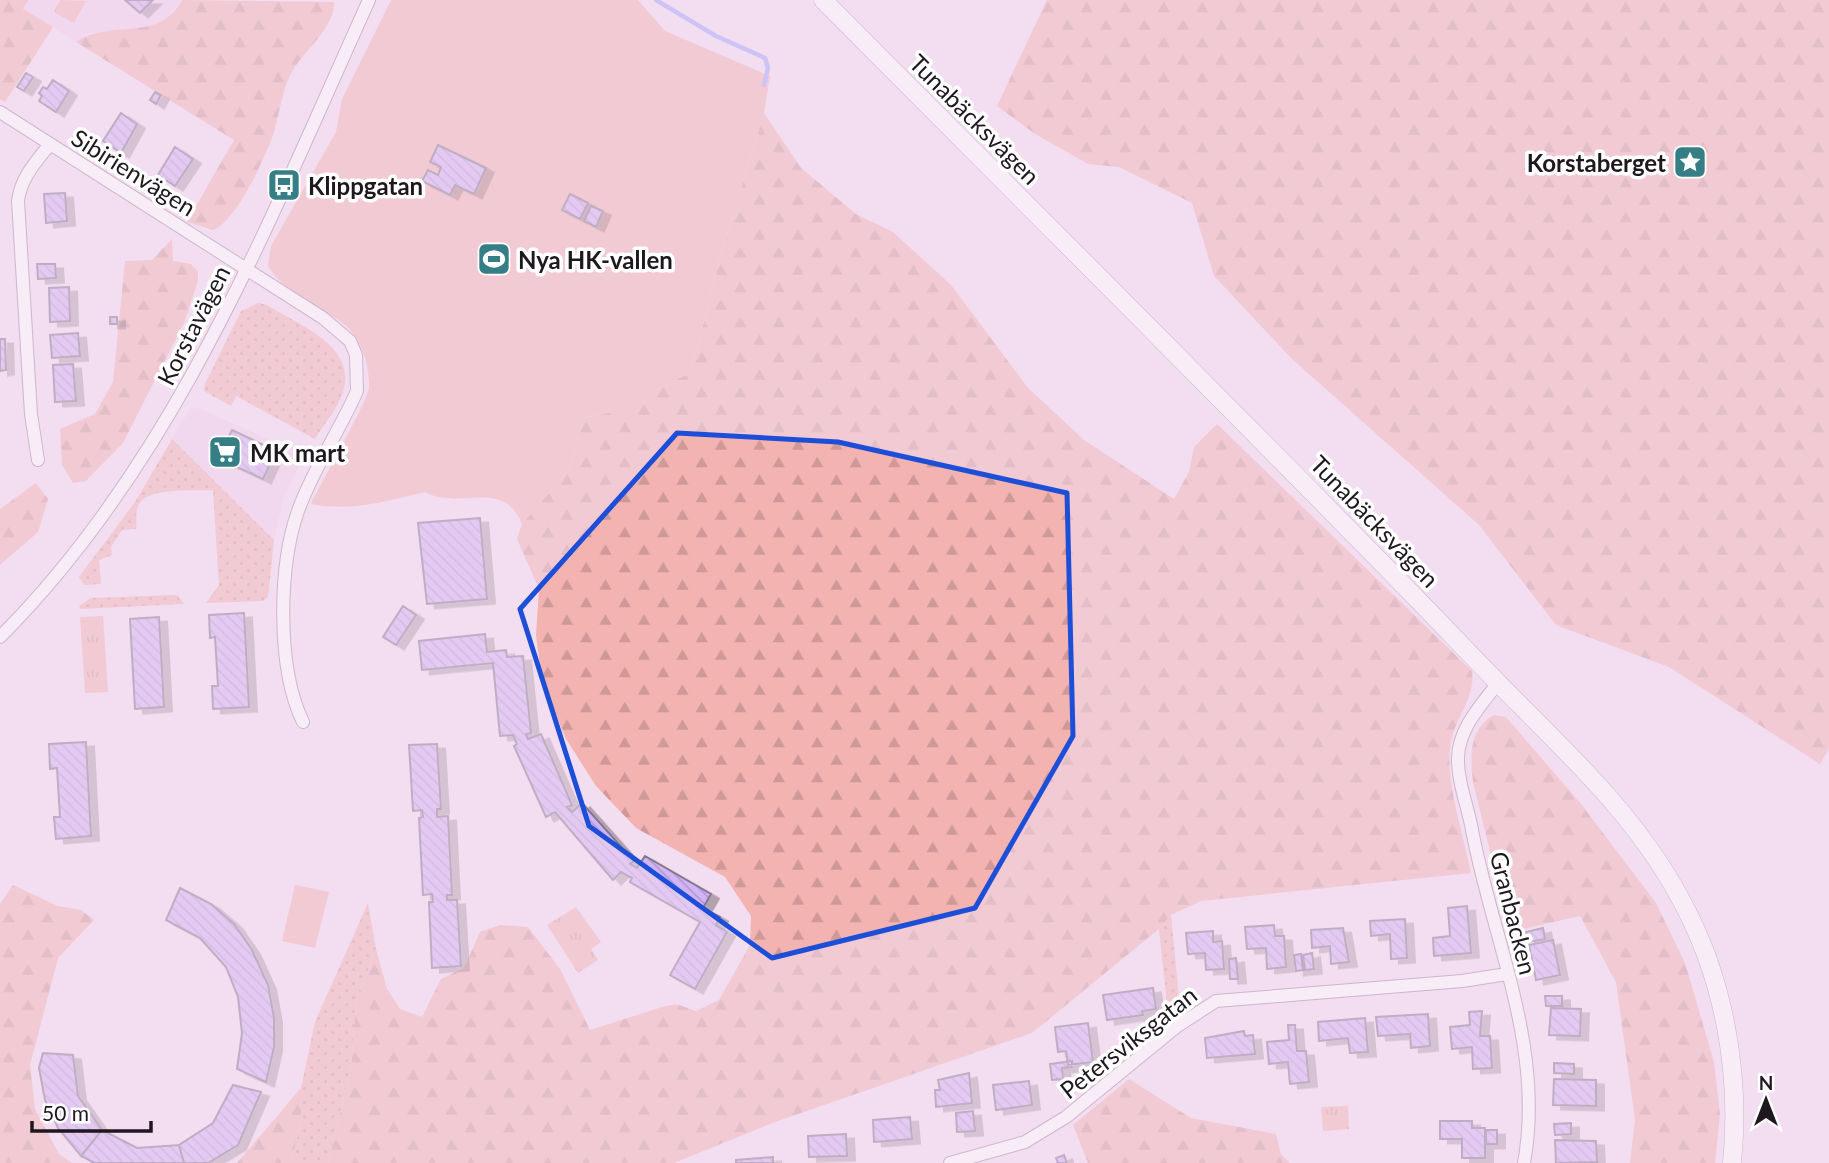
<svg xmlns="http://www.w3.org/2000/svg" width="1829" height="1163" viewBox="0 0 1829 1163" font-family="Lato,sans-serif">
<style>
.built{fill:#efd2eb}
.grass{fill:url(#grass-dots)}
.forest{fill:url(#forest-firs)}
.park{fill:url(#park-tufts)}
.garden{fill:#f2b3b1}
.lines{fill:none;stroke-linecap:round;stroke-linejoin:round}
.stream{stroke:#a1a6fb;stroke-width:4.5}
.building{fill:url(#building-back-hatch);stroke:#81778d;stroke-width:2;filter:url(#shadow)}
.street-casing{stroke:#9f8a9c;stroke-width:14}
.secondary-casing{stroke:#9f8a9c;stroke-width:19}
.street{stroke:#fff;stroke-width:12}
.secondary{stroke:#fff;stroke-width:18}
.marked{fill:none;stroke:#1d4ed8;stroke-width:5;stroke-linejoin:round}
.labels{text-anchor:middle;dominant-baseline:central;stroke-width:7;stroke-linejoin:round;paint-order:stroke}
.street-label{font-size:24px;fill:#1f171e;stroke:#fff}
.poi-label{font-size:24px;font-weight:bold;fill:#1f171e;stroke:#fff;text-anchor:start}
</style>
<defs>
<pattern id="grass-dots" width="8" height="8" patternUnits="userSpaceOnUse" patternTransform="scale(1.75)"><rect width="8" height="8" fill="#f2b3b1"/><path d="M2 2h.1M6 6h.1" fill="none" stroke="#cf9998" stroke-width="1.8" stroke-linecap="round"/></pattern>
<pattern id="forest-firs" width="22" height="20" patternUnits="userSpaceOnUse" patternTransform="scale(1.75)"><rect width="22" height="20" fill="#f2b3b1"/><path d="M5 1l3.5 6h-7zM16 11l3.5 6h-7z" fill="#cf9998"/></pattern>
<pattern id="park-tufts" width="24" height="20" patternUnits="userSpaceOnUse" patternTransform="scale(1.75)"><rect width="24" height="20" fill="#f2b3b1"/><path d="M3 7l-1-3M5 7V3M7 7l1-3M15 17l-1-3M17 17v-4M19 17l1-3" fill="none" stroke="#cf9998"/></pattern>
<pattern id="building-back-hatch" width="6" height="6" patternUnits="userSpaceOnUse" patternTransform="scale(1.75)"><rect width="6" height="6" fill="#d2b3f6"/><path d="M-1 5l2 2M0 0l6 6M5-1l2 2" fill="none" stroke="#b499d2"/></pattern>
<filter id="shadow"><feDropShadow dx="8" dy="4.5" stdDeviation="0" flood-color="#0004"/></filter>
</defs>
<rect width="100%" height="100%" fill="#f3ddf0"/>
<path class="built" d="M28 0H182L165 21 148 29 89 33 76 42 23 9Z
M191 408 200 409 304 455 283 499 274 540 172 439Z"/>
<path class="grass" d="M258 303 267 305C297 324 358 346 343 392 338 408 324 424 315 439L236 396 231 406 204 391 205 384 241 311Z
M172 439 274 540 268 597 263 601 206 603 219 585 213 490C196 491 144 487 138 506 135 513 137 523 136 529L122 530 111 547 112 555 99 560 101 584 84 585 79 577 135 502Z
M177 595 184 604 81 609 79 606 91 598Z
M368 903 376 949 356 1001 351 1068 328 1163H291L301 1122V1088L315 1022Z
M1171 915 1180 1008 1168 1014 1159 929Z"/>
<path class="forest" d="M0 0H28L23 9 53 27 5 102 0 99Z
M182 0 334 2C335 27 305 50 293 70 282 88 280 112 274 132 266 156 236 222 213 230L187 222 234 140 76 42C110 18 159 44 182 0Z
M1047 0H1829V749L1820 764 1669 667 1556 625 1479 525 1292 359 1214 276 1192 203 1119 167 1088 164 1035 134 997 106Z
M764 113 801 168 856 214 893 232 951 285 1028 388 1084 440 1174 499 1189 472 1194 447 1217 424 1472 671C1476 700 1452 720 1450 749 1446 785 1464 836 1471 873L1201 901 1171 915 1159 929 1032 1033 775 1122 674 1163H328L351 1068 356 1001 376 949 387 989 400 1009 422 1017 441 979 464 968 480 932 500 925 528 927 560 969 590 1030 662 1007 676 1004 696 1011 719 1000 750 945 751 916 725 877 636 828 596 786 566 739 542 682 536 635 539 589 517 539 522 524 570 469 583 418 613 412 691 372 722 251Z
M172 239 173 261 191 264 198 271V281L184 323 123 443 86 481 73 483 62 465 60 429 95 414 113 382 125 261 152 260Z
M36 483 48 499 38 532 0 565V509Z
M1494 715 1506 717 1581 804 1656 903 1685 963 1714 1062 1720 1114 1715 1163H1630L1635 1120 1616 982 1580 916 1510 932 1473 782C1470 756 1469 729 1494 715Z
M13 885 58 906 81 910 94 920 58 958 30 1065 35 1109 59 1154 72 1163H0V904Z
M1129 1079 1191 1118 1276 1134 1281 1154 1290 1163H1088L1073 1125Z
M301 1088V1122L291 1163H237Z"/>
<path class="park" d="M60 0 86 1 74 23 54 12Z
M103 616 108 692 85 693 80 617Z
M576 907 601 942 591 949 598 960 578 973 547 925Z
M1348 1106 1349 1129 1323 1131 1321 1107Z"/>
<path class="garden" d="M391 0H638L665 31 770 76 764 113 722 251 691 372 613 412 583 418 570 469 522 524C503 477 460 511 425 492 386 501 351 512 311 504 320 485 368 400 369 388 370 364 360 334 340 321 314 304 284 292 268 266L271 246 336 132 342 99Z
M295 885 329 892 315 948 282 941Z"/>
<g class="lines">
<path class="stream" d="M656 0 716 36 765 58 768 68 764 85"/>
</g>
<path class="building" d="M125 0H153L140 13Z
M26 73 33 77 24 91 17 87Z
M53 80 69 91 56 112 39 101 42 96 39 93 43 87 47 89Z
M155 92 161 95 156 104 150 100Z
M121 113 137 124 121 153 103 141Z
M438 145 486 168 474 194 455 185 450 195 422 181 428 170 438 175 441 167 430 162Z
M175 147 193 159 175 186 158 175Z
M65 193 67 221 46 223 44 194Z
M570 194 588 203 580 219 562 210Z
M591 206 603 211 596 227 584 221Z
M37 264H55L56 278 38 279Z
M69 287 70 321 50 322 49 288Z
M110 317H117V324H110Z
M78 333 80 356 52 358 50 335Z
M0 339H5L6 370 0 371Z
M73 364 76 401 55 402 53 365Z
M232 430 276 451 263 479 218 458Z
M216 443 224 446 218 458 211 454Z
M480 518 487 599 427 604 418 523Z
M403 606 416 615 396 645 383 637Z
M244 613 249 707 213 709 212 686H218L215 637 210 638 209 615Z
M159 617 164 707 135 709 130 619Z
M485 634 487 652 506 650 507 657 523 656 531 733 526 734 528 739 541 734 572 805 567 807 572 812 582 803 634 861 630 864 637 868 645 856 711 894 703 908 720 917 716 925 727 932 695 989 670 975 700 922 630 882 632 878 621 872 613 880 555 812 546 817 514 746 517 744 513 735 500 736 493 663 422 670 419 641Z
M86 742 91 836 56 839 54 817H60L57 768 50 769 49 744Z
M437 744 441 809H437V817L448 816 452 895H447V900H457L461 966 432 968 429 902H433L432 894 423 895 419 818 423 817 422 810 413 811 409 745Z
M180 888 211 904 234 924 252 950 268 985 274 1018V1047L266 1082 237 1069 242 1033 238 997 226 967 200 938 166 920Z
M1467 906 1471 953 1434 956 1433 938 1450 936 1448 908Z
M1405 919 1407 958 1391 959 1390 934 1371 936 1370 921Z
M1274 925 1275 936H1284L1286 967 1267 969 1266 948 1247 949 1245 927Z
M1343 928 1349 962 1331 964 1330 946 1312 948 1311 930Z
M1543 928 1545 939 1528 942 1526 932Z
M1213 931V942L1222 941 1224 969 1206 970 1205 953 1188 954 1186 933Z
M1553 940 1560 975 1536 980 1529 945Z
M1312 953 1314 969 1305 970 1303 955Z
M1301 954 1303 970 1296 971 1294 955Z
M1236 958 1238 979H1230L1229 959Z
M1153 988 1156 1009 1142 1011 1143 1015 1107 1020 1103 995Z
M1545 996H1562V1006H1546Z
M1551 1008 1581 1009 1580 1036 1549 1035Z
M1482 1011 1480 1036H1490L1492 1068 1473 1069 1472 1047 1452 1049 1450 1027 1470 1025 1469 1012Z
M1428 1014 1430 1046 1411 1048 1410 1034 1378 1036 1376 1017Z
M1365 1018 1368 1052 1350 1053 1348 1038 1319 1041 1318 1022Z
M1088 1023 1093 1062 1068 1065 1066 1051 1058 1052 1055 1027Z
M1288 1025H1295L1297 1051H1306L1309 1082 1290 1084 1288 1062 1269 1064 1267 1042 1289 1040Z
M1244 1031 1245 1036 1253 1035 1255 1054 1207 1058 1205 1038Z
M43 1053 73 1055 78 1096 102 1130 81 1156 58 1128 45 1100 39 1068Z
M1072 1061V1067L1062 1068 1063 1079 1052 1080 1050 1064Z
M1554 1063 1574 1064V1074L1554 1073Z
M969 1073 972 1103 936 1107 935 1090H940L938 1080Z
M1554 1079 1596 1080V1106L1553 1105Z
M1029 1081 1032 1105 996 1110 993 1085Z
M233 1085 261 1092 238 1145 208 1163H184L179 1145 213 1123Z
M973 1111 975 1131 957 1132 956 1113Z
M910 1117 912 1139 874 1142 873 1120Z
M1440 1121H1472V1128H1485V1158H1462V1139H1440Z
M1571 1123V1134L1555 1135 1554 1124Z
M102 1130 137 1148 179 1145 184 1163H95L81 1156Z
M1486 1130H1497V1144H1486Z
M846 1134 847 1156 809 1157 808 1136Z
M1555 1140 1596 1141 1597 1162 1556 1163Z
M1064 1155 1067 1163H1058L1056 1158Z
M773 1157V1163H736V1160Z"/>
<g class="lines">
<defs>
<path id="street" d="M0 112 323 318 350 341 356 355 357 391C339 432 313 469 298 511 278 567 277 669 303 722
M38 460 31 414 18 201C21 177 36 162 50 144
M0 637C176 461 268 223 369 0
M1498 683C1482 704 1459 728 1458 757 1457 780 1468 807 1472 830 1493 941 1545 1048 1524 1163
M950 1163 1025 1142 1066 1117 1176 1027 1216 1001 1462 981 1507 974"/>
<path id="secondary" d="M823 0C1022 200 1222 399 1419 601 1453 636 1486 671 1520 705 1579 764 1640 823 1680 898 1724 977 1741 1073 1732 1163"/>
</defs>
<use href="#street" class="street-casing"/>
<use href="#secondary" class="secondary-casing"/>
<use href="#street" class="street"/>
<use href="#secondary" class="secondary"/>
</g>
<path d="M0 0H1829V1163H0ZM677 433 838 442 1067 493 1073 736 975 908 772 958 589 826 520 609Z" fill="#f3ddf0" fill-opacity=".55" fill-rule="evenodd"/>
<path class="marked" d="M677 433 838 442 1067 493 1073 736 975 908 772 958 589 826 520 609Z"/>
<defs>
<symbol id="sight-square" viewBox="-11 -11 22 22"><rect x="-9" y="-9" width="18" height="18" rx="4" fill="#367e86" stroke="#fff"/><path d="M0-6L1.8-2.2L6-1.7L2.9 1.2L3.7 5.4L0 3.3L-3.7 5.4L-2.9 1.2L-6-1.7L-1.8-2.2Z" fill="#fff"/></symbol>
<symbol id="bus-square" viewBox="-11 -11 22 22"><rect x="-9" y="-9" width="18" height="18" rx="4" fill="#367e86" stroke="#fff"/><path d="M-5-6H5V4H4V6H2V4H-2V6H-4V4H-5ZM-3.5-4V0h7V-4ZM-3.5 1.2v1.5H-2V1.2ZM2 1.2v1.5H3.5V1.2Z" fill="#fff"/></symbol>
<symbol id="stadium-square" viewBox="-11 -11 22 22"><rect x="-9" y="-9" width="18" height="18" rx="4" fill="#367e86" stroke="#fff"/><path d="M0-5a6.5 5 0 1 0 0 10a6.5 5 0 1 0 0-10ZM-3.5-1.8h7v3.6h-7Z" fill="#fff"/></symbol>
<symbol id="supermarket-square" viewBox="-11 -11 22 22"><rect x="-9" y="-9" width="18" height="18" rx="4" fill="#367e86" stroke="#fff"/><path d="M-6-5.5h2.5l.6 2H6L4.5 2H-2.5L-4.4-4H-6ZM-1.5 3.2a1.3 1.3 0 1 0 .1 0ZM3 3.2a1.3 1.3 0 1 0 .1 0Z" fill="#fff"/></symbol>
</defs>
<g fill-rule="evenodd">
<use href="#sight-square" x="1671" y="143" width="38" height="38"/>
<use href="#bus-square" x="265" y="166" width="38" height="38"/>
<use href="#stadium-square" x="475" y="240" width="38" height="38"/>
<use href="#supermarket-square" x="206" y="433" width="38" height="38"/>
</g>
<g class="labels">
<g class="street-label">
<text transform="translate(975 119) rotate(45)">Tunabäcksvägen</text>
<text transform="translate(134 172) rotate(32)">Sibirienvägen</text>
<text transform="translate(193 325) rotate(-63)">Korstavägen</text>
<text transform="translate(1375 521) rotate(46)">Tunabäcksvägen</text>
<text transform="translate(1514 913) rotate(76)">Granbacken</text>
<text transform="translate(1128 1042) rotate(-38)">Petersviksgatan</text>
</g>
<g class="poi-label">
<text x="1666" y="162" text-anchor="end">Korstaberget</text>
<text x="308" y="185">Klippgatan</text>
<text x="518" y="259">Nya HK-vallen</text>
<text x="250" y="452">MK mart</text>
</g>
</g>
<g transform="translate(1766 1100)" stroke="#ffffff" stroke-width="5" paint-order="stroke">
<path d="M0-5L12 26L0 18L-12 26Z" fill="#1f171e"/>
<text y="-10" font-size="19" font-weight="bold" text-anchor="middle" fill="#1f171e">N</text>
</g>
<path d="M32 1121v10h119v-10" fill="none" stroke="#1f171e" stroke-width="3.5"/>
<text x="42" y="1121" font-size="21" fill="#1f171e" stroke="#ffffff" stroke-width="5" paint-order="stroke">50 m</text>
</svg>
